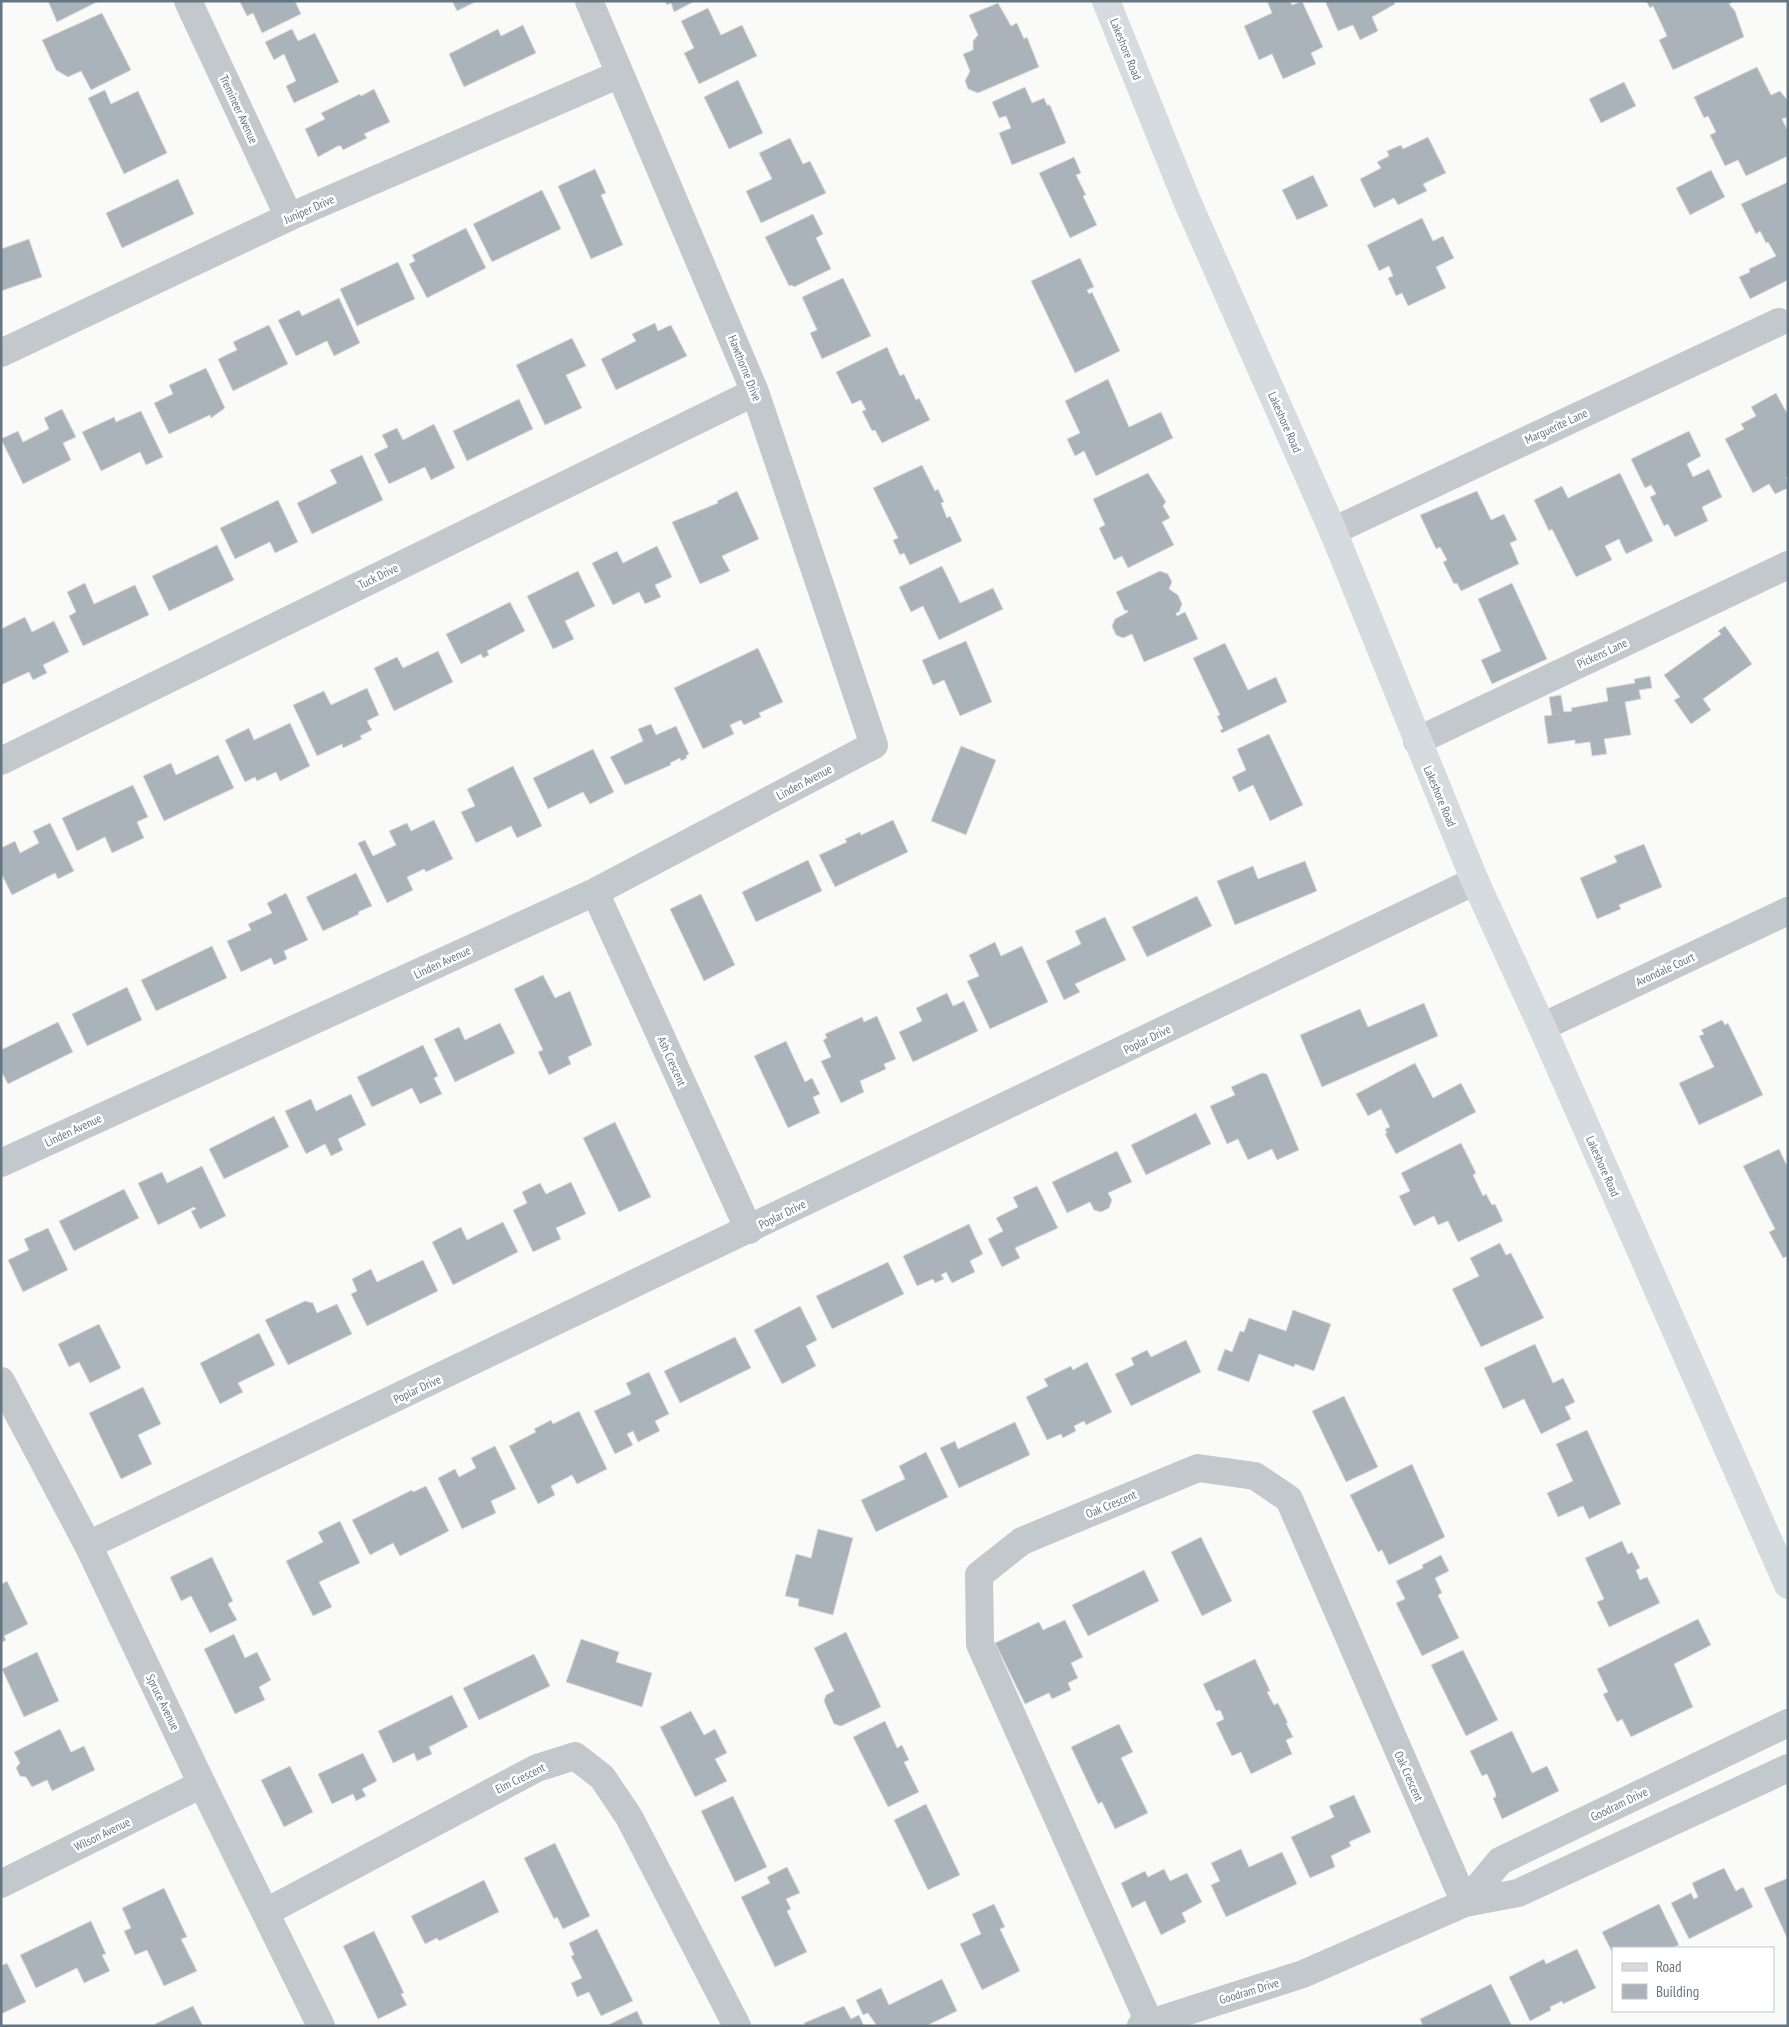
<svg xmlns="http://www.w3.org/2000/svg" width="1789" height="2027" viewBox="0 0 1789 2027" font-family="'PT Sans Narrow',sans-serif">
<style>
.building{fill:#aab3b9;stroke:#dcdcda}
.lines{fill:none;stroke-linecap:round;stroke-linejoin:round}
.minor{stroke:#c3c8cc;stroke-width:28}
.tertiary{stroke:#c3c8cc;stroke-width:28}
.primary{stroke:#d6dbdf;stroke-width:28}
.labels{text-anchor:middle;dominant-baseline:central;stroke-width:5;stroke-linejoin:round;paint-order:stroke}
.street-label{font-size:12px;fill:#657683;stroke:#fff}
</style>
<rect width="100%" height="100%" fill="#fafaf8"/>
<path class="building" d="M48 1H99L57 22Z
M241 1H295L301 14 262 33 253 13 247 16 240 2Z
M452 1H477L457 11Z
M665 1H695L674 12 671 3 667 5Z
M1267 1H1290L1292 5 1302 1 1323 47 1311 53 1316 64 1283 79 1272 54 1259 60 1244 26 1272 13Z
M1325 1H1394L1395 4 1372 17 1378 31 1360 40 1353 25 1338 31Z
M1646 1H1735L1729 4 1735 11 1744 37 1673 70 1659 40 1667 36 1653 6 1650 8Z
M998 3 1011 26 1017 23 1024 39 1027 37 1039 67 978 93 968 89 965 81 970 71 963 54 973 50V41L978 35 969 15Z
M708 8 721 35 742 25 757 56 699 84 684 53 694 48 681 21Z
M102 13 131 70 91 90 81 71 68 77 56 70 42 40Z
M523 25 536 53 464 87 449 54 498 29 501 36Z
M292 29 298 41 315 33 339 82 294 103 286 86 296 81 284 54 274 60 265 42Z
M1757 67 1771 95 1780 91 1788 101V117L1782 119 1788 131V156L1746 176 1738 160 1725 166 1710 135 1716 132 1708 116 1704 118 1694 97Z
M738 80 763 133 729 149 704 97Z
M1624 82 1636 106 1601 123 1589 99Z
M1025 87 1032 103 1044 98 1047 105H1050L1066 143 1012 165 999 133 1011 128 1006 116 999 118 992 102Z
M374 89 390 122 364 134 367 138 343 150 341 146H338L318 157 305 129 325 119 321 113 360 94 361 96Z
M105 90 111 104 138 91 167 153 124 174 88 98Z
M1428 137 1446 173 1423 184 1427 191 1398 205 1394 198 1374 208 1360 179 1381 168 1377 162 1389 156 1387 151 1401 145 1403 149Z
M790 138 803 164 810 161 826 193 761 223 746 191 772 179 759 153Z
M1074 157 1081 173 1076 175 1086 195 1083 196 1097 225 1070 238 1039 173Z
M595 169 606 193 601 195 623 245 591 259 558 186Z
M1711 170 1725 197 1690 215 1676 188Z
M1313 175 1328 206 1297 220 1282 190Z
M178 179 194 214 122 248 106 213Z
M1788 182V280L1750 299 1739 277 1750 272 1749 269 1776 256 1768 242 1766 243 1760 231 1756 234 1741 204Z
M542 190 561 229 492 262 473 224Z
M813 214 823 234 816 238 831 269 794 287 792 285 789 286 765 237Z
M1422 218 1433 241 1443 236 1454 258 1436 267 1446 288 1408 306 1402 293 1396 296 1388 278 1393 276 1389 266 1379 271 1367 245Z
M466 228 486 268 427 298 409 264 415 261 412 255Z
M29 239 42 277 1 291V249Z
M1080 258 1094 287 1087 290 1089 294 1092 292 1120 351 1075 373 1031 281Z
M398 262 415 299 357 326 340 289Z
M843 278 871 336 822 359 810 333 817 330 802 297Z
M339 298 360 343 334 356 327 341 296 356 278 320 299 310 302 316Z
M655 323 658 331 671 325 687 356 616 390 601 359 636 341 632 334Z
M269 325 288 364 233 391 218 359 237 350 233 342Z
M572 338 586 366 566 375 582 408 545 425 516 365Z
M887 347 900 376 904 374 916 400 919 398 930 420 882 443 875 430 872 431 862 411 866 410 861 400 852 404 836 372Z
M206 368 225 408 211 418 210 415 169 434 154 403 173 394 169 385Z
M1108 379 1129 427 1161 412 1173 438 1096 476 1084 451 1075 456 1067 439 1080 433 1065 401Z
M1776 393 1788 415V476L1786 477 1788 488 1775 494 1769 484 1753 493 1725 439 1744 429 1741 424 1756 416 1751 407Z
M519 399 533 429 467 461 453 431Z
M62 409 76 437 63 443 71 460 23 484 1 439 18 431 23 442 49 429 44 418Z
M141 411 163 457 146 465 140 452 101 471 82 432 114 417 116 422Z
M434 424 455 468 431 480 425 467 389 484 374 454 388 447 382 435 397 428 403 440Z
M1689 431 1701 456 1687 464 1693 477 1709 469 1722 497 1702 507 1708 521 1675 537 1668 524 1664 526 1650 497 1656 494 1651 485 1645 488 1631 459Z
M362 455 383 500 312 534 297 503 337 483 330 470Z
M922 465 935 491 938 489 944 502 941 503 947 518 950 516 962 541 910 565 904 553 900 555 893 540 898 538 873 488Z
M1148 473 1166 502 1163 506 1170 518 1162 522 1174 545 1128 568 1122 556 1114 560 1099 528 1105 525 1093 499Z
M1620 473 1653 541 1626 554 1619 539 1605 546 1612 560 1576 577 1552 529 1549 531 1534 500 1562 486 1568 498Z
M737 491 759 539 722 556 730 571 700 584 672 522 718 503 717 501Z
M1477 491 1491 520 1504 514 1517 540 1510 543 1519 564 1461 591 1457 583 1454 584 1443 562 1447 560 1440 547 1436 549 1420 515Z
M278 500 298 542 275 553 270 542 235 559 220 528Z
M217 545 234 580 169 611 152 576Z
M657 546 672 577 655 585 661 597 645 604 639 592 613 605 592 563 617 551 623 563Z
M942 566 960 603 993 588 1003 609 939 640 923 606 911 612 899 587Z
M578 571 595 606 565 621 574 639 553 649 527 596Z
M1160 571 1168 574 1172 582 1169 589 1178 595 1182 604 1179 612 1176 613 1177 616 1185 612 1198 639 1144 662 1132 634 1123 638 1116 635 1112 626 1115 619 1128 612 1127 610 1125 611 1116 592Z
M85 583 94 604 135 585 149 615 83 646 69 616 76 612 67 592Z
M1512 583 1547 659 1492 684 1481 660 1501 651 1478 599Z
M510 602 525 631 487 651 489 655 483 658 481 654 461 664 446 634Z
M25 617 32 632 54 621 69 652 43 665 47 673 33 680 29 672 1 685V629Z
M1725 626 1752 664 1703 699 1711 710 1691 724 1674 700 1680 697 1664 675 1721 634 1718 631Z
M966 641 992 702 960 716 944 680 933 685 922 660Z
M1225 643 1248 690 1276 677 1287 702 1222 733 1220 730 1223 729 1217 716 1220 715 1193 658Z
M758 648 783 702 759 713 761 717 744 725 741 720 730 725 734 734 703 749 674 688Z
M438 651 453 682 394 711 374 668 397 657 403 668Z
M1650 676 1652 688 1639 690 1641 699 1625 702 1631 735 1604 739 1607 754 1592 756 1590 742 1575 744V740L1548 744 1544 716 1552 715 1549 697 1561 695 1564 712 1572 711 1571 708 1608 701 1606 688 1635 683 1634 679Z
M367 688 379 715 367 721 372 730 360 736 362 739 343 748 342 744 317 756 293 705 324 691 331 705Z
M290 723 310 766 280 781 276 772 257 781 255 777 245 782 225 740 249 728 254 740Z
M651 724 656 735 676 726 689 754 686 756 687 758 681 761 680 758 670 763 671 765 625 785 610 757 643 741 638 729Z
M1269 734 1303 805 1270 821 1253 785 1239 792 1232 777 1246 770 1237 749Z
M961 746 996 760 966 835 931 821Z
M593 749 614 792 590 804 583 792 548 809 533 778Z
M218 755 234 788 164 821 143 776 171 763 176 775Z
M513 766 542 826 517 838 511 826 476 843 461 812 475 806 467 789Z
M133 785 148 817 137 822 144 838 112 853 105 837 77 851 62 818Z
M434 820 453 859 426 872 424 869 407 877 413 890 387 903 358 843 365 840 373 856 396 845 389 831 407 823 411 831Z
M893 820 908 852 835 887 819 855 847 842 845 839 860 832 861 835Z
M50 823 74 871 58 879 55 873 12 895 1 873V848L15 841 20 853 39 843 33 831Z
M1644 844 1662 887 1619 905 1621 909 1597 919 1580 878 1617 862 1614 856Z
M808 860 822 891 756 922 742 892Z
M1305 861 1317 891 1235 925 1217 881 1253 866 1258 879Z
M356 873 372 906 358 912 359 914 323 931 306 897Z
M286 893 308 940 284 951 287 959 274 965 271 958 241 972 227 941 251 930 248 924 272 913 267 903Z
M701 894 735 965 704 981 670 909Z
M1197 896 1212 926 1147 957 1132 927Z
M1105 917 1126 960 1075 984 1080 992 1064 1000 1046 961 1081 944 1075 931Z
M995 942 1001 956 1022 946 1048 1002 990 1029 967 981 979 976 969 955Z
M212 946 227 978 156 1011 141 980Z
M543 975 555 998 570 991 592 1045 568 1057 571 1064 549 1075 538 1052 543 1050 514 989Z
M127 987 142 1020 87 1046 72 1014Z
M947 993 953 1006 964 1001 978 1031 913 1062 899 1032 922 1021 916 1008Z
M1424 1003 1438 1036 1322 1087 1300 1035 1360 1009 1368 1027Z
M877 1016 896 1059 884 1064 886 1069 860 1081 864 1092 841 1103 821 1061 831 1057 823 1040 827 1038 825 1034 862 1017 864 1022Z
M1722 1020 1725 1025 1728 1023 1763 1095 1699 1125 1679 1083 1714 1067 1699 1036 1704 1034 1701 1030Z
M58 1022 73 1052 8 1084 1 1071V1050Z
M500 1023 515 1053 455 1082 434 1039 459 1027 465 1040Z
M786 1041 805 1082 812 1078 820 1094 813 1097 820 1113 788 1128 754 1056Z
M423 1045 438 1076 434 1078 442 1094 420 1104 412 1088 372 1107 357 1077Z
M1415 1063 1433 1098 1461 1083 1476 1112 1396 1154 1385 1134 1387 1133 1385 1129 1390 1127 1381 1109 1368 1116 1356 1094Z
M1262 1073 1267 1074 1299 1150 1277 1160 1272 1149 1248 1160 1238 1139 1227 1144 1210 1106 1235 1095 1231 1087Z
M351 1094 366 1125 338 1139 343 1150 331 1156 325 1144 306 1154 285 1111 311 1099 316 1111Z
M1196 1113 1211 1144 1146 1175 1131 1145Z
M274 1116 289 1147 224 1179 209 1149Z
M615 1122 651 1197 619 1212 583 1138Z
M1461 1143 1476 1173 1473 1175 1483 1196 1486 1194 1492 1205 1495 1204 1503 1221 1458 1242 1448 1221 1438 1225 1434 1216 1414 1226 1399 1196 1410 1191 1401 1173Z
M1779 1149 1788 1168V1256L1783 1258 1769 1232 1775 1229 1743 1166Z
M1117 1151 1132 1182 1108 1193 1112 1200 1109 1208 1101 1212 1094 1210 1090 1202 1067 1213 1052 1182Z
M202 1166 226 1216 200 1229 191 1211 196 1209 194 1207 158 1225 138 1183 162 1172 167 1183Z
M571 1182 586 1214 556 1228 561 1239 533 1252 513 1210 527 1203 522 1192 540 1183 546 1194Z
M1037 1186 1058 1228 1015 1248 1020 1258 1002 1267 988 1239 1003 1231 996 1218 1018 1207 1013 1197Z
M124 1189 139 1218 74 1251 59 1221Z
M503 1222 518 1252 453 1285 432 1242 461 1227 467 1240Z
M969 1224 983 1254 970 1261 975 1272 952 1283 946 1272 941 1275 944 1279 935 1283 933 1279 917 1286 903 1256Z
M48 1228 68 1270 23 1292 8 1260 29 1250 24 1239Z
M1500 1243 1506 1255 1511 1253 1544 1318 1481 1347 1452 1289 1479 1276 1470 1258Z
M423 1260 438 1291 367 1326 351 1294 357 1291 352 1279 371 1269 377 1282Z
M888 1262 904 1294 832 1329 816 1296Z
M305 1301 313 1303 317 1313 337 1304 352 1334 288 1365 265 1320Z
M800 1306 817 1340 806 1346 816 1366 782 1384 754 1330Z
M1293 1310 1331 1324 1314 1371 1295 1364 1294 1367 1259 1354 1249 1382 1217 1370 1225 1349 1232 1352 1240 1331 1244 1332 1249 1318 1286 1331Z
M99 1324 121 1368 90 1383 79 1362 69 1367 58 1344Z
M259 1333 275 1365 238 1383 243 1392 220 1404 200 1363Z
M735 1337 751 1368 680 1403 664 1371Z
M1186 1340 1201 1372 1131 1406 1115 1374 1134 1365 1131 1358 1147 1350 1151 1357Z
M1535 1344 1553 1383 1563 1378 1575 1402 1565 1407 1571 1419 1541 1434 1524 1399 1503 1409 1484 1368Z
M1087 1362 1112 1412 1086 1425 1084 1421 1074 1426 1076 1431 1063 1438 1061 1434 1047 1440 1026 1397 1048 1386 1044 1379 1071 1366 1073 1370Z
M649 1372 669 1414 655 1421 660 1431 638 1442 633 1431 627 1434 633 1445 615 1454 594 1411 631 1394 626 1383Z
M143 1387 161 1424 138 1435 152 1464 121 1479 89 1413Z
M1344 1396 1378 1467 1346 1482 1312 1411Z
M579 1411 607 1469 577 1484 572 1475 551 1486 555 1495 538 1504 509 1446 536 1432 534 1429 551 1420 553 1424Z
M1015 1422 1030 1455 959 1488 940 1448 955 1441 958 1449Z
M1587 1430 1621 1504 1589 1519 1583 1506 1558 1517 1547 1493 1573 1481 1556 1444Z
M495 1446 516 1489 491 1501 496 1513 462 1529 438 1478 455 1469 459 1477 476 1468 471 1458Z
M926 1452 948 1497 876 1532 861 1500 905 1479 899 1466Z
M1412 1464 1445 1537 1389 1565 1382 1550 1378 1552 1350 1495Z
M426 1486 449 1531 400 1556 393 1543 370 1555 352 1520 412 1490 413 1492Z
M340 1521 360 1563 319 1582 332 1607 313 1616 286 1561 323 1542 318 1532Z
M818 1529 853 1538 833 1615 798 1606 799 1599 785 1596 796 1554 811 1558Z
M1201 1537 1232 1601 1202 1616 1171 1552Z
M1622 1541 1628 1554 1632 1552 1640 1568 1636 1570 1640 1580 1647 1577 1660 1603 1609 1627 1597 1602 1604 1599 1585 1558Z
M1441 1555 1449 1571 1435 1578 1442 1593 1438 1595 1459 1638 1422 1656 1396 1603 1405 1599 1396 1581 1423 1568 1422 1565Z
M212 1557 233 1601 228 1604 237 1620 210 1633 191 1596 181 1601 170 1577Z
M1144 1570 1159 1601 1088 1636 1072 1605Z
M7 1581 28 1624 4 1636 6 1640 1 1643V1582L2 1584Z
M1698 1619 1711 1645 1674 1664 1693 1707 1631 1737 1622 1719 1617 1722 1603 1694 1608 1692 1597 1669Z
M1065 1620 1083 1657 1071 1663 1078 1678 1068 1683 1071 1690 1052 1699 1049 1693 1025 1704 995 1643 1039 1622 1043 1630Z
M846 1632 881 1707 841 1726 834 1724 824 1701 826 1695 834 1691 814 1648Z
M234 1634 245 1658 257 1652 271 1680 259 1687 265 1700 235 1714 204 1649Z
M581 1639 619 1652 616 1662 652 1673 642 1707 566 1682Z
M1463 1650 1498 1720 1466 1736 1431 1665Z
M37 1652 59 1701 24 1717 2 1669Z
M534 1654 550 1686 479 1720 463 1688Z
M1255 1659 1270 1691 1267 1692 1274 1705 1278 1703 1288 1723H1286L1293 1737 1286 1740 1292 1754 1251 1774 1241 1752 1232 1756 1216 1723 1224 1719 1220 1710 1216 1711 1203 1684Z
M452 1695 468 1727 429 1747 432 1754 417 1761 414 1753 393 1763 378 1731Z
M691 1711 704 1735 715 1729 727 1753 715 1759 727 1781 695 1797 660 1727Z
M885 1721 897 1748 902 1745 909 1760 904 1762 919 1792 888 1807 853 1737Z
M1119 1724 1133 1752 1121 1758 1148 1813 1115 1829 1102 1802 1098 1804 1071 1747Z
M60 1729 71 1752 84 1746 95 1770 52 1791 47 1780 32 1787 26 1777 20 1776 16 1768 20 1763 14 1752Z
M1512 1731 1532 1773 1547 1766 1559 1791 1502 1819 1493 1798 1496 1797 1495 1792 1487 1774 1482 1776 1470 1751Z
M363 1753 377 1781 362 1789 366 1796 356 1801 353 1794 332 1804 318 1774Z
M290 1766 313 1812 284 1827 261 1780Z
M1354 1795 1371 1832 1349 1842 1351 1846 1331 1856 1335 1867 1310 1878 1291 1837 1334 1817 1329 1806Z
M733 1796 767 1867 735 1882 701 1811Z
M926 1804 960 1875 928 1890 894 1820Z
M555 1843 590 1916 563 1929 557 1917 554 1919 524 1858Z
M1241 1849 1249 1867 1282 1852 1297 1884 1226 1917 1211 1885 1220 1881 1211 1863Z
M787 1867 800 1893 786 1899 791 1909 787 1911 807 1952 775 1967 741 1897 770 1883 767 1877Z
M1724 1868 1736 1891 1743 1887 1753 1907 1689 1939 1671 1903 1691 1893 1694 1899 1698 1897 1692 1883Z
M1164 1869 1170 1881 1187 1873 1202 1902 1182 1913 1186 1922 1161 1935 1145 1901 1132 1908 1121 1883 1145 1871 1148 1877Z
M1788 1878V1940L1764 1888Z
M484 1880 499 1912 439 1941 437 1938 425 1944 411 1916Z
M164 1888 187 1937 181 1939 197 1971 164 1986 147 1950 135 1955 124 1931 131 1928 122 1908Z
M994 1904 1005 1927 1000 1929 1020 1971 982 1990 960 1944 981 1934 972 1914Z
M1659 1904 1679 1945 1672 1948H1613V1954L1602 1932Z
M91 1921 106 1954 102 1955 110 1971 84 1983 77 1968 36 1988 20 1955Z
M597 1929 633 2001 601 2016 589 1992 577 1997 571 1983 582 1978 571 1956 574 1955 569 1943Z
M374 1931 404 1993 401 1994 407 2005 378 2019 343 1946Z
M1577 1949 1596 1988 1563 2004 1562 2001 1550 2007 1551 2010 1530 2021 1509 1977 1544 1959 1546 1964Z
M7 1963 26 2002 1 2014V1966Z
M942 1979 957 2011 926 2026H877L868 2013 863 2015 856 2000 881 1988 889 2005Z
M1491 1984 1512 2026H1423L1420 2019Z
M193 2006 203 2026H156L155 2024Z
M844 2006 851 2019 859 2015 864 2026H805L804 2023Z
M637 2011 644 2026H609L608 2025Z"/>
<g class="lines">
<path class="minor" d="M188 1 289 217
M1 353 289 217 620 74
M1333 531 1779 322
M1417 741 1788 565
M1 761 755 392
M595 892 749 1230
M1542 1027 1788 911
M1 1163 595 892 874 745 755 392 589 1
M88 1545 1475 881
M1 1884 202 1784
M1465 1903 1500 1861 1788 1723
M266 1912 537 1768 575 1756 602 1777 629 1817 737 2026
M1149 2022 980 1644 979 1575 1022 1541 1198 1468 1255 1476 1289 1499 1465 1903
M1141 2026 1303 1974 1465 1903 1518 1893 1788 1768"/>
<path class="tertiary" d="M1 1381 88 1545 202 1784 321 2026"/>
<path class="primary" d="M1106 1 1187 201 1333 531 1475 881 1542 1027 1788 1585"/>
</g>
<g class="labels">
<g class="street-label">
<text transform="translate(1126 49) rotate(68)">Lakeshore Road</text>
<text transform="translate(239 109) rotate(65)">Tremineer Avenue</text>
<text transform="translate(309 209) rotate(-24)">Juniper Drive</text>
<text transform="translate(745 368) rotate(68)">Hawthorne Drive</text>
<text transform="translate(1285 422) rotate(66)">Lakeshore Road</text>
<text transform="translate(1556 426) rotate(-25)">Marguerite Lane</text>
<text transform="translate(378 576) rotate(-26)">Tuck Drive</text>
<text transform="translate(1602 653) rotate(-25)">Pickens Lane</text>
<text transform="translate(804 782) rotate(-28)">Linden Avenue</text>
<text transform="translate(1440 796) rotate(67)">Lakeshore Road</text>
<text transform="translate(442 962) rotate(-25)">Linden Avenue</text>
<text transform="translate(1665 969) rotate(-25)">Avondale Court</text>
<text transform="translate(1147 1039) rotate(-26)">Poplar Drive</text>
<text transform="translate(672 1061) rotate(66)">Ash Crescent</text>
<text transform="translate(73 1130) rotate(-25)">Linden Avenue</text>
<text transform="translate(1603 1166) rotate(66)">Lakeshore Road</text>
<text transform="translate(782 1214) rotate(-26)">Poplar Drive</text>
<text transform="translate(417 1389) rotate(-25)">Poplar Drive</text>
<text transform="translate(1111 1504) rotate(-23)">Oak Crescent</text>
<text transform="translate(163 1702) rotate(64)">Spruce Avenue</text>
<text transform="translate(1409 1776) rotate(66)">Oak Crescent</text>
<text transform="translate(520 1778) rotate(-26)">Elm Crescent</text>
<text transform="translate(1619 1804) rotate(-26)">Goodram Drive</text>
<text transform="translate(102 1834) rotate(-26)">Wilson Avenue</text>
<text transform="translate(1249 1991) rotate(-17)">Goodram Drive</text>
</g>
</g>
<rect width="1789" height="2027" fill="none" stroke="#657683" stroke-width="5"/>
<rect x="1612" y="1947" width="162" height="65" fill="#ffffff" stroke="#c1c8cd"/>
<rect x="1622" y="1963" width="25" height="8" fill="#d6dbdf" stroke="#c1c8cd"/>
<text x="1656" y="1972" font-size="15" fill="#657683">Road</text>
<rect x="1622" y="1984" width="25" height="15" fill="#aab3b9" stroke="#c1c8cd"/>
<text x="1656" y="1997" font-size="15" fill="#657683">Building</text>
</svg>
